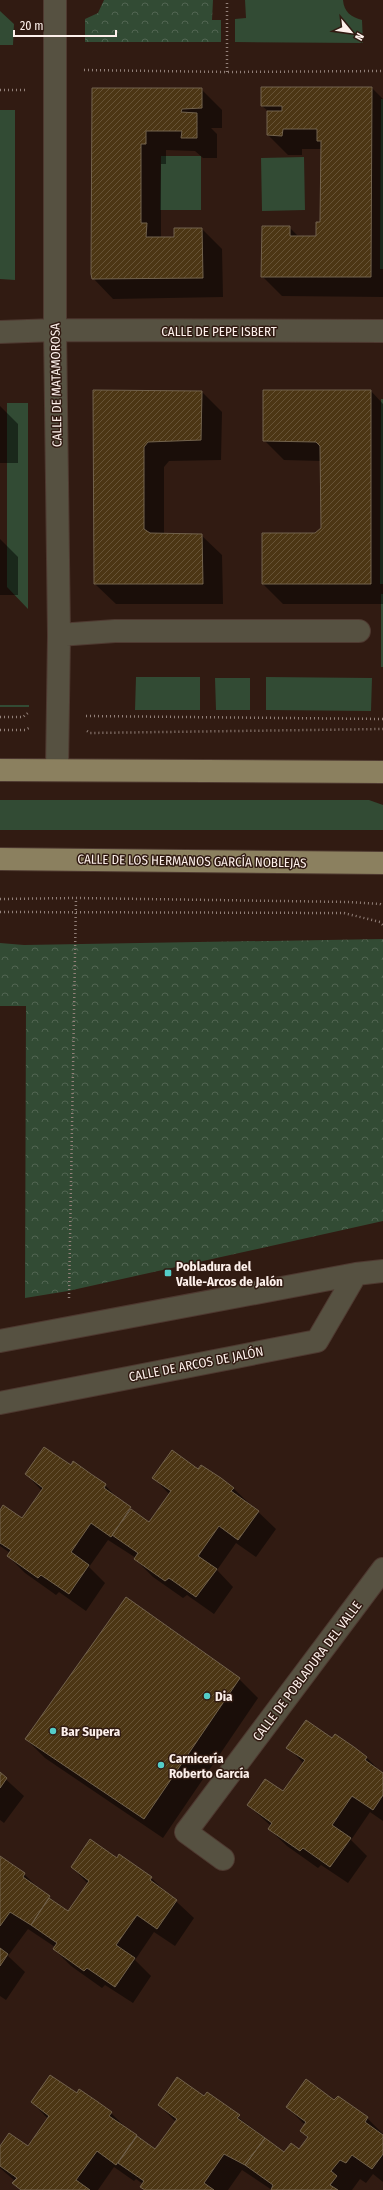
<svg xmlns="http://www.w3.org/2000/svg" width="383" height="2190" viewBox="0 0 383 2190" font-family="'Fira Sans Condensed',sans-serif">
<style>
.green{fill:#324b34}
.park{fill:url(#park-crowns)}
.shadow{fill:#0007}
.building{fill:url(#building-hatch);stroke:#72624c}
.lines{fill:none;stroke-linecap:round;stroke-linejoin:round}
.minor-casing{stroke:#4e3930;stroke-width:24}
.major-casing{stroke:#4e3930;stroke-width:24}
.path{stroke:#928079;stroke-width:2.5;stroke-dasharray:1 3;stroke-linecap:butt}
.minor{stroke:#565141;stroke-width:22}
.major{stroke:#8b805f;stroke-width:22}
.poi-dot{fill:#54cdc8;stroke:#311b12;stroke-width:1.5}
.labels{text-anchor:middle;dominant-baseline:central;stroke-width:3;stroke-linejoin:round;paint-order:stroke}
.street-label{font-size:13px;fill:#fdf0eb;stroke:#311b12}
.poi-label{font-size:13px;font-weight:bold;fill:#fdf0eb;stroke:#311b12;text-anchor:start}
</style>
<defs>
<pattern id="park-crowns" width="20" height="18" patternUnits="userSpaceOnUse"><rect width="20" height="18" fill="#324b34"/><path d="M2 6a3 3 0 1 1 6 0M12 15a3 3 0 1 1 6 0" fill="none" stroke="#516552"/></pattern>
<pattern id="building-hatch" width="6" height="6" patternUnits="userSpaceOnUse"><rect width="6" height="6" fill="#4c3614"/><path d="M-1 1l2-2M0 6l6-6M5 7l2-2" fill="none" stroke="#675336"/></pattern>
</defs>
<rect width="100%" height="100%" fill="#311b12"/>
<path class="green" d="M245 0H343C344 12 351 17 362 20L363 43 235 42V19L246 18Z
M0 11 14 24 13 45H0Z
M381 99H383V269H380Z
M0 110H15V280L0 279Z
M161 156H201V210H160Z
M304 157 305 210 262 211 261 158Z
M381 399H383V584H380Z
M7 403H28V609L7 587Z
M381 594H383V667H381Z
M136 677H200V710H135Z
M266 677 372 678 371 711 266 710Z
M215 678H250V710H216Z
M0 705H29V707H0Z
M0 800H369L383 805V830H0Z"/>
<path class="park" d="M104 0H213L212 20H221V42H85V19L98 13Z
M383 939V1221L68 1291 25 1298 26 1006H0V943L24 945Z"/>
<path class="shadow" d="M372 88 383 99V297L282 296 262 276 289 227 299 237H317L321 223 322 149H302V155H288L268 135V111L262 106Z
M93 89H201L222 110V128H211L217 134V158H203L195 151 166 150V164H161V238H175L202 229 222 249 223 297 113 299 93 278Z
M94 391 202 392 222 412 221 460 169 461 164 467V534L201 535 222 555 223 604H116L95 584Z
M371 391 383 404V604H283L263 584 322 529 321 461 284 460 264 440Z
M0 406 18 424V463H0Z
M0 539 18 557V595H0Z
M71 1467 91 1474 105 1485 122 1503 149 1523 170 1495 154 1478 199 1470 233 1488 276 1529 256 1557 236 1543 217 1570 233 1587 214 1614 187 1595 183 1598 153 1577 135 1559 136 1558 108 1540 89 1567 105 1583 86 1611 59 1592 56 1595 25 1573 8 1556 10 1553 0 1546V1512L22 1520 42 1491 26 1474Z
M239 1679 258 1698 163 1838 45 1758 26 1739Z
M335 1736 367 1758 383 1774V1821L370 1812 351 1840 367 1856 348 1883 321 1865 318 1868 287 1846 269 1829 271 1826 248 1805 284 1793 304 1764 288 1747 333 1740Z
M0 1774 24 1796 4 1823 0 1820Z
M120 1856 151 1878 194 1918 175 1946 154 1932 135 1960 151 1976 133 2003 105 1985 102 1988 71 1966 54 1949 55 1947 28 1929 8 1956 25 1972 6 2000 0 1996V1857L24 1874 41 1891 68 1912 88 1884 72 1867 117 1859Z
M77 2094 111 2113 128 2130 156 2150 176 2122 159 2105 204 2098 207 2094 285 2153 299 2150 308 2138 301 2131 305 2125 287 2107 334 2101 367 2118 383 2134V2182L373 2174 366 2183 360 2179 352 2190H272L242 2170 228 2190H145L141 2187 143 2184 136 2179 134 2181 114 2167 98 2190H20L14 2183 15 2181 0 2168V2148H28L48 2119 32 2102Z"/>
<path class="building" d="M261 87H372L371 277H261L262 226H290V236H316V222H320L321 141H317V129H283L282 136 267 135V111H282V106H261Z
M92 88H202V108L182 109 181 112 197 113V138H181L182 131H146V144H141V223H147L146 237H174V228H202L203 278 92 279 91 274Z
M93 390 202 391 201 440 148 442 144 447V529L150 533 202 534 203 584H94Z
M263 390H371V584H262V533H315L321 528 320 446 316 442 263 441Z
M44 1447 71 1465 73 1461 91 1474 106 1484 104 1488 131 1507 111 1537 91 1523 71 1552 89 1565 69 1594 41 1575 38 1578 7 1556 11 1550 0 1543V1510L3 1505 22 1518 43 1488 25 1474Z
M172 1450 198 1469 201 1465 221 1478 234 1488 231 1491 259 1511 238 1540 219 1526 198 1556 217 1569 196 1597 169 1578 165 1581 134 1559 138 1553 112 1535 131 1509 149 1522 171 1491 152 1478Z
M126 1597 240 1678 144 1819 25 1739Z
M306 1720 332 1738 335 1734 354 1747 367 1757 365 1760 383 1773V1795L373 1810 352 1796 332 1825 351 1838 330 1867 303 1848 300 1851 268 1829 272 1823 247 1805 265 1779 283 1791 305 1760 286 1748Z
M0 1772 7 1778 0 1788Z
M90 1839 117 1858 119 1854 152 1877 150 1880 177 1900 157 1929 137 1915 116 1945 135 1958 115 1987 87 1968 84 1971 53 1949 57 1943 31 1925 49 1898 68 1911 89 1881 71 1867Z
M0 1856 25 1873 23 1877 50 1896 31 1925 10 1912 0 1926Z
M0 1948 8 1954 0 1966Z
M50 2075 77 2093 79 2089 98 2102 112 2112 109 2116 137 2135 116 2165 97 2151 76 2180 90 2190H21L12 2183 17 2178 0 2166V2146L9 2133 28 2146 49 2116 31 2102Z
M177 2077 204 2096 207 2092 240 2115 237 2118 265 2138 245 2165 224 2154 204 2183 214 2190H145L140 2187 144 2181 118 2163 137 2136 155 2149 177 2119 158 2105Z
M306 2079 334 2100 338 2096 368 2117 365 2122 383 2135V2154L372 2169 352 2155 346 2163 340 2160 331 2171 337 2176 330 2185 338 2190H271L273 2185 245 2165 265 2138 284 2152 291 2143 299 2149 308 2137 300 2131 306 2122 286 2107Z"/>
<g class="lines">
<defs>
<path id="minor" d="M55 0V330L59 635 57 770
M0 332 55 330 383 331
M59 635 115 631H359
M0 1341 356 1274 383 1271
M0 1403 317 1341 356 1274
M223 1859 186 1832 383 1569"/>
<path id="major" d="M0 770 383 772
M0 859 383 863"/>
</defs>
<use href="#minor" class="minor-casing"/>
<use href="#major" class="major-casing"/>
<path class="path" d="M84 70 227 72 383 71
M227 72V0
M0 90H25
M86 716 383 719
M0 717H23L28 713
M0 730H25L29 728
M87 731 90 733 383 729
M0 899 76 898 349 902 380 904 383 906
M0 912 344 913 380 922 383 925
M69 1298 76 898"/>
<use href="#minor" class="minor"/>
<use href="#major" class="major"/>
</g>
<g class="poi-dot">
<rect x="164" y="1269" width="8" height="8" rx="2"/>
<circle cx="207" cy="1696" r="4"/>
<circle cx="53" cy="1731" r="4"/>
<circle cx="161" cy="1765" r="4"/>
</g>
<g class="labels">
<g class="street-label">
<text x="219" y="331">CALLE DE PEPE ISBERT</text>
<text transform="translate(56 385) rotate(-91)">CALLE DE MATAMOROSA</text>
<text transform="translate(192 861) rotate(1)">CALLE DE LOS HERMANOS GARCÍA NOBLEJAS</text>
<text transform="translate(196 1364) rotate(-11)">CALLE DE ARCOS DE JALÓN</text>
<text transform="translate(307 1671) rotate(-53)">CALLE DE POBLADURA DEL VALLE</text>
</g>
<g class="poi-label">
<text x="176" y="1266">Pobladura del<tspan x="176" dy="15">Valle-Arcos de Jalón</tspan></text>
<text x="215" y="1696">Dia</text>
<text x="61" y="1731">Bar Supera</text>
<text x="169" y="1758">Carnicería<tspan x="169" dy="15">Roberto García</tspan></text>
</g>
</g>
<g transform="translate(351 32) rotate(119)" stroke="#311b12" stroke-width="3" paint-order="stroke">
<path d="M0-3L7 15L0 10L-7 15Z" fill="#fdf0eb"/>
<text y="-6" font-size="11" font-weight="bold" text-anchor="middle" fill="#fdf0eb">N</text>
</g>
<path d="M14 30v6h102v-6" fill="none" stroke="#fdf0eb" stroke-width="2"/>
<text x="20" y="30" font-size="12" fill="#fdf0eb" stroke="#311b12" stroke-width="3" paint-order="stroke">20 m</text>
</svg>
